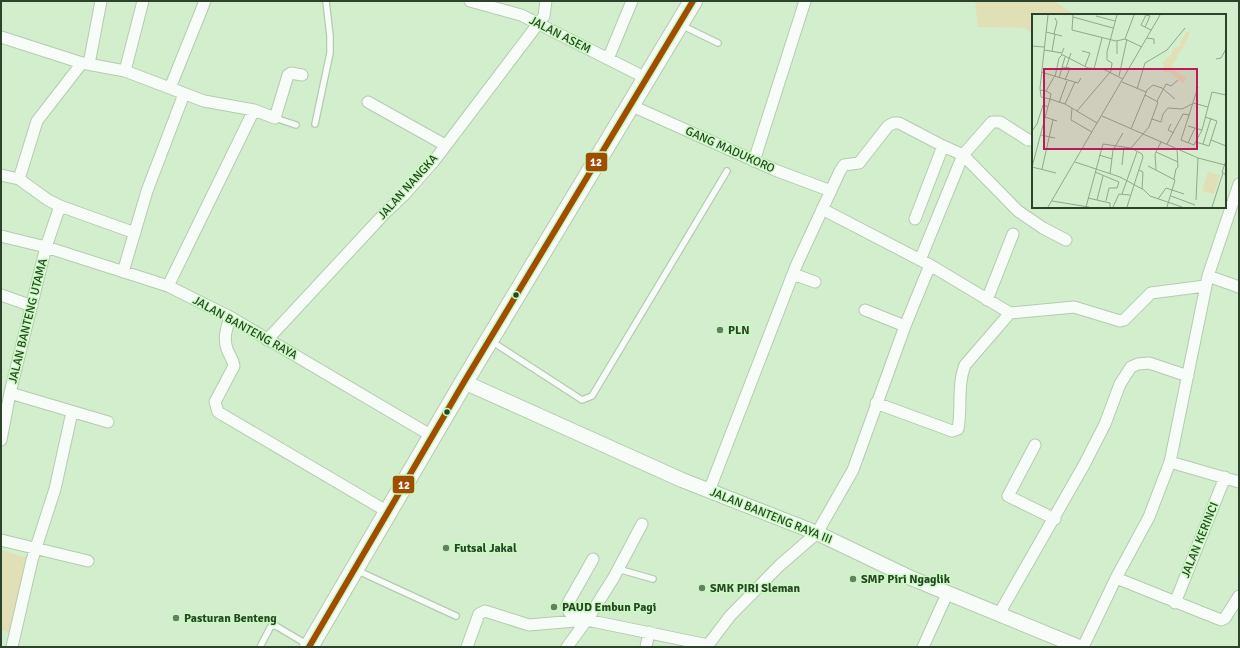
<svg xmlns="http://www.w3.org/2000/svg" width="1240" height="648" viewBox="0 0 1240 648" font-family="Signika,sans-serif">
<style>
.green{fill:#e1dfb6}
.lines{fill:none;stroke-linecap:round;stroke-linejoin:round}
.service-casing{stroke:#b5cbb1;stroke-width:8}
.minor-casing{stroke:#b5cbb1;stroke-width:13}
.tertiary-casing{stroke:#b5cbb1;stroke-width:16}
.primary-casing{stroke:#b5cbb1;stroke-width:20}
.service{stroke:#f8fcf8;stroke-width:5.5}
.minor{stroke:#f8fcf8;stroke-width:11}
.tertiary{stroke:#f8fcf8;stroke-width:14}
.primary{stroke:#f8fcf8;stroke-width:18}
.bus-1-casing{stroke:#c7fcbf;stroke-width:9}
.bus-1{stroke:#a14c00;stroke-width:6}
.bus-dot{fill:#2d422a;stroke:#c7fcbf;stroke-width:1.5}
.poi-dot{fill:#677e63;stroke:#c7fcbf;stroke-width:1.5}
.labels{text-anchor:middle;dominant-baseline:central;stroke-width:3;stroke-linejoin:round;paint-order:stroke}
.street-label{font-size:12px;fill:#2d422a;stroke:#c7fcbf}
.poi-label{font-size:12px;font-weight:bold;fill:#2d422a;stroke:#c7fcbf;text-anchor:start}
.inset-road{fill:none;stroke:#90a98c;stroke-width:1}
.view{fill:#c2185b;fill-opacity:0.15;stroke:#c2185b;stroke-width:2}
.inset-edge{fill:none;stroke:#2d422a;stroke-width:2}
.line-badge{stroke:#c7fcbf;stroke-width:1.5}
.badge-label{font-size:11px;text-anchor:middle;font-weight:bold;fill:#fff}
</style>
<rect width="100%" height="100%" fill="#d2eecd"/>
<path class="green" d="M975 1H1054L1075 15H1033V35L1025 28 978 27Z
M1 550 31 559 14 634 1 630Z"/>
<g class="lines">
<defs>
<path id="service" d="M681 25 718 43
M275 118 296 125
M315 124 330 53V36L326 1
M491 341 582 400 592 396 727 171
M618 569 653 579
M356 570 456 616
M260 647 271 626H276L308 645"/>
<path id="minor" d="M470 1 521 15 646 78
M1 37 82 63 125 71 204 101 254 110 275 118 288 75 291 73 302 75
M608 59 632 1
M89 64 101 1
M125 71 143 1
M170 88 205 1
M368 102 445 145
M630 105 775 170 831 191
M754 161 805 1
M1 175 19 179 37 121 82 63
M19 179 48 200 60 206 46 247 168 286 230 317 432 436
M1239 184 1208 276 1170 462 1149 517 1116 578 1221 620 1225 618 1239 596
M60 206 135 233
M915 219 943 146
M1 236 46 247 10 393 1 440
M920 260 963 155 992 122H1000L1028 140H1033
M930 265 1010 313
M123 272 147 191 184 94
M793 274 815 282
M1208 276 1239 287
M168 286 254 110
M1 295 32 306
M987 300 1013 234
M865 310 905 326
M230 317C227 328 223 337 227 349 229 355 233 359 234 366L215 402 218 412 388 512
M267 340 385 213 404 195 434 161 544 16 546 1
M10 393 108 422
M876 403 952 431 958 429C962 408 957 385 965 365L1010 313 1074 307 1120 321 1124 320 1151 293 1205 286
M1035 445 1008 496 1055 519
M1170 462 1239 482
M709 491 796 266 840 171 844 165 859 163 888 126 894 123H899L943 146 963 155 1018 211 1043 228 1066 240
M1 540 88 561
M1175 603 1225 477
M999 614 1084 465 1105 424 1120 384 1131 367 1138 364 1149 363 1188 376
M587 617 569 612 567 605 593 559
M12 647 32 560 55 489 72 412
M467 647 479 614 485 611 529 625 587 620 708 645 730 616 779 566 817 533 853 470 905 326 930 265 822 209
M567 647 589 617 614 577 642 524
M646 647 649 632
M923 647 948 592
M1083 647 1116 578"/>
<path id="tertiary" d="M464 382 682 480 817 533 911 578 1079 647"/>
<path id="primary" d="M309 647 464 382 693 1"/>
</defs>
<use href="#service" class="service-casing"/>
<use href="#minor" class="minor-casing"/>
<use href="#tertiary" class="tertiary-casing"/>
<use href="#primary" class="primary-casing"/>
<use href="#service" class="service"/>
<use href="#minor" class="minor"/>
<use href="#tertiary" class="tertiary"/>
<use href="#primary" class="primary"/>
<defs>
<path id="bus-1" d="M309 647 464 382 693 1"/>
</defs>
<use href="#bus-1" class="bus-1-casing"/>
<use href="#bus-1" class="bus-1"/>
</g>
<g class="bus-dot">
<circle cx="516" cy="295" r="3.5"/>
<circle cx="447" cy="412" r="3.5"/>
</g>
<g class="poi-dot">
<circle cx="720" cy="330" r="4"/>
<circle cx="446" cy="548" r="4"/>
<circle cx="853" cy="579" r="4"/>
<circle cx="702" cy="588" r="4"/>
<circle cx="554" cy="607" r="4"/>
<circle cx="176" cy="618" r="4"/>
</g>
<g class="labels">
<g class="street-label">
<text transform="translate(560 35) rotate(27)">JALAN ASEM</text>
<text transform="translate(730 150) rotate(24)">GANG MADUKORO</text>
<text transform="translate(408 187) rotate(-48)">JALAN NANGKA</text>
<text transform="translate(28 321) rotate(-76)">JALAN BANTENG UTAMA</text>
<text transform="translate(245 328) rotate(29)">JALAN BANTENG RAYA</text>
<text transform="translate(771 516) rotate(22)">JALAN BANTENG RAYA III</text>
<text transform="translate(1200 540) rotate(-68)">JALAN KERINCI</text>
</g>
<g class="poi-label">
<text x="728" y="330">PLN</text>
<text x="454" y="548">Futsal Jakal</text>
<text x="861" y="579">SMP Piri Ngaglik</text>
<text x="710" y="588">SMK PIRI Sleman</text>
<text x="562" y="607">PAUD Embun Pagi</text>
<text x="184" y="618">Pasturan Benteng</text>
</g>
</g>
<g transform="translate(1032 14)">
<rect width="194" height="194" fill="#d2eecd"/>
<path d="M154 18H158L154 29 139 53 154 64 151 70 138 58H132L131 48 140 40V36L149 31 148 29ZM176 158 188 161 182 180 170 177Z" fill="#e1dfb6"/>
<path class="inset-road" d="M41 1 40 16 84 27 93 25 110 33M64 2 83 7M41 3 81 14M113 13 118 2 114 1 109 11 119 16M14 18 30 22M22 20 25 8 23 4M115 24 122 25V30M93 25 102 1M0 32 12 33M12 36 30 39 32 34M20 37 23 20M50 37 58 39 53 52M29 40 56 54 71 55 91 65M85 40V27M184 45 189 44 194 35M30 53 38 54 33 66M34 54 39 39M62 55 70 24M9 58 46 69 49 64M87 62 95 25M23 63 27 44 30 41M27 64 33 43M90 68 114 78M166 73 149 126 162 131 170 116 180 78 194 81M105 75 113 49 135 36 153 14M8 76 14 77 22 63M14 77 19 80 18 85 33 90 65 109M125 87 134 70 139 72 146 66M27 89 35 67M161 89 176 93M33 90 43 68M40 94 39 106 60 118M45 97 79 57 80 49 75 46V38L85 1M70 102 166 144 193 151M13 103 25 107M120 105 129 108 131 100 136 94 150 95 160 90M139 110 136 116 142 119M156 112 170 116M99 115 115 76 121 71 130 74 143 85M0 117 5 110 11 91 16 93M9 121 23 124M179 126 194 132M164 128 177 132 185 107 173 103M156 129 163 114M135 130 151 100 158 101M171 130 179 104M124 138 146 148M67 141 80 145M194 147 190 158 194 161M43 148 88 163 112 176 118 182 150 193M90 151 92 133M116 152 143 166 135 193M0 153 18 85 9 83 8 74 16 1M0 153 24 159M10 155 21 106M107 156 111 158 110 175M124 156 123 140 129 128M63 158 87 168 85 174H77L74 187M78 160 81 136 91 119M142 165 144 155 146 153 145 135M90 180 105 138M139 182 163 191M56 184 78 189V193M126 185 134 174 152 180M65 186 71 162M164 186 166 144M20 187 57 193M16 193 128 1M54 193 71 130 99 134 117 113 126 88 113 81M81 193 87 180 98 181M95 193 111 143 110 140 99 134M180 193 191 159"/>
<path class="view" d="M12 55H165V135H12Z"/>
<rect width="194" height="194" class="inset-edge"/>
</g>
<g class="line-badge">
<rect x="585" y="152" width="23" height="20" rx="4" fill="#a14c00"/>
<rect x="392" y="475" width="23" height="19" rx="4" fill="#a14c00"/>
</g>
<g class="badge-label">
<text x="596" y="166">12</text>
<text x="404" y="489">12</text>
</g>
<rect width="1240" height="648" fill="none" stroke="#2d422a" stroke-width="4"/>
</svg>
